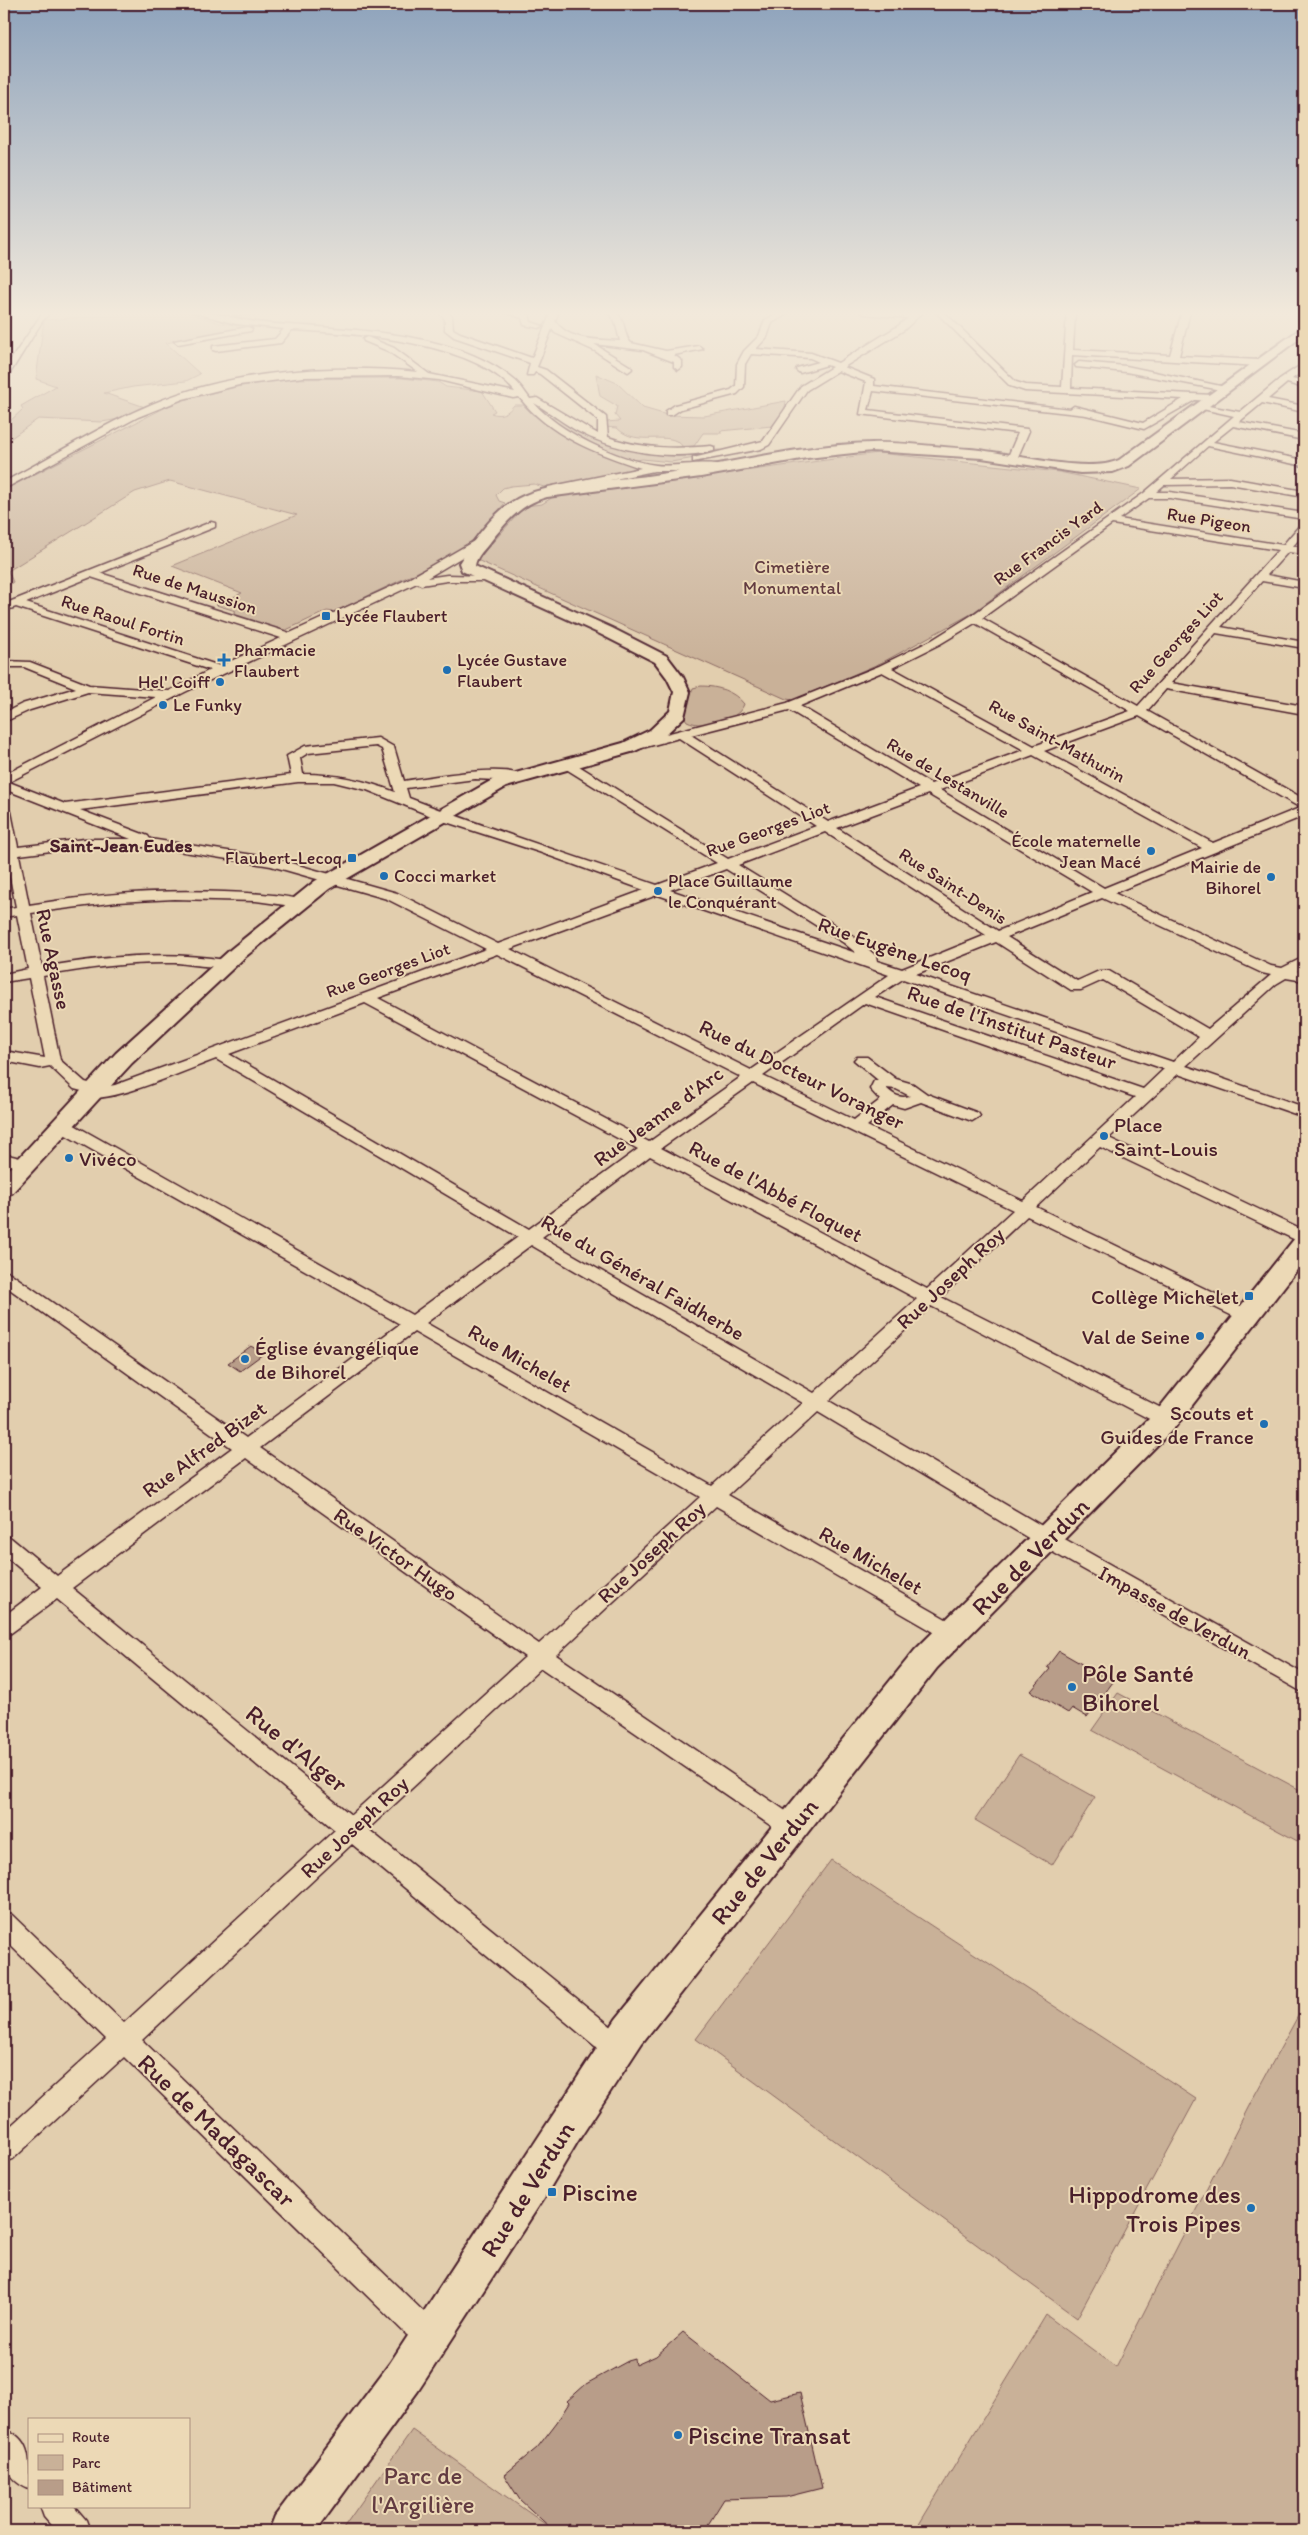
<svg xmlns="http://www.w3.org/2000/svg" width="1308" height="2535" viewBox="0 0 1308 2535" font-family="Itim,sans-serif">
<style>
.green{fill:#c9b198;stroke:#8a6862}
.building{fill:#b89d89;stroke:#4a1f2b}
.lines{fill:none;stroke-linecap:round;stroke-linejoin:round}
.street-casing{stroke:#4a1f2b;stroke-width:3}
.secondary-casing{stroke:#4a1f2b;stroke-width:4}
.street{fill:#ecd9b6;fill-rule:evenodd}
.secondary{fill:#ecd9b6;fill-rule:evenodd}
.poi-dot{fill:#1f6fb2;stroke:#ecd9b6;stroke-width:2}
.labels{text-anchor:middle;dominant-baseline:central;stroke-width:4;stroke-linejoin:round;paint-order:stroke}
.far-street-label{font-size:18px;fill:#4a1f2b;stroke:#ecd9b6}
.far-park-label{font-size:18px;fill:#633c41;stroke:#ecd9b6}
.far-poi-label{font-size:18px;fill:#4a1f2b;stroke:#ecd9b6;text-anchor:start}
.far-neighbourhood-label{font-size:19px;font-weight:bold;fill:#4a1f2b;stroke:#ecd9b6}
.street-label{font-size:21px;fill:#4a1f2b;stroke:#ecd9b6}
.poi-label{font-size:21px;fill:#4a1f2b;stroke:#ecd9b6;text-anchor:start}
.near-street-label{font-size:25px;fill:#4a1f2b;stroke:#ecd9b6}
.near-poi-label{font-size:25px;fill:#4a1f2b;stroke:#ecd9b6;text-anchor:start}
.near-park-label{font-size:25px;fill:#633c41;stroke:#ecd9b6}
</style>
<rect width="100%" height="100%" fill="#e2ceae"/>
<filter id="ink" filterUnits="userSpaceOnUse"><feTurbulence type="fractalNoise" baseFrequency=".02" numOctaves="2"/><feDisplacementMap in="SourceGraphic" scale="10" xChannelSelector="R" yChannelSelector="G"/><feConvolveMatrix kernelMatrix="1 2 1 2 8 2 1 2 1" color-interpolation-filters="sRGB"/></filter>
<g filter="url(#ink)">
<path class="green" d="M131 312H186L220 323 251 327 166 343 200 374 186 381 133 387 104 393 145 407 130 417 102 422 38 419 4 443V423H8L23 409 21 406 56 386 36 379 44 320 120 315Z
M596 374 617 383 643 408 667 415 704 416 786 401 784 413 772 426 720 431 722 433H703L694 446 683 447C670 428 638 449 617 428L604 427 605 422 620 421 615 415 617 406 600 396Z
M401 378 438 382 446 387 482 391 495 411 491 413C501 417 508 413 514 405H523L533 415C569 417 588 434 620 445 643 454 695 451 720 450L725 453 671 462 642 459 626 462 642 468 544 487 534 484 511 486 503 488 496 495 499 501 505 503 464 550 334 612 327 611 284 631 231 615 236 611 216 605 242 593 172 566 297 515 170 481 135 492 8 571 13 582 4 588V490L176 402 236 387 284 379Z
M878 453 1059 472 1141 489 971 614 883 662 794 700 786 699 477 560 525 506 542 504 553 497Z
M701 686C717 686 734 691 744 704 738 722 703 729 687 721L683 715 693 688Z
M1118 1693 1304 1792V1838L1301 1843 1092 1730Z
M1019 1755 1095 1797 1052 1865 975 1820Z
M831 1860 1196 2099 1077 2318 696 2039Z
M1304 2005V2531H915L1046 2315 1116 2367 1251 2102Z
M412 2430 555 2531H341Z"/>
<path class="building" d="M251 1346 263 1354 240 1371 228 1363Z
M1059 1651 1113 1682 1087 1717 1072 1708 1068 1713 1031 1691 1050 1669 1047 1667Z
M683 2332 770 2400 800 2393 822 2488 786 2497 724 2499 704 2531H578L569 2524 564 2531 553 2530 520 2500 504 2475 537 2448 557 2422 569 2403 567 2401 586 2384 628 2361 635 2359 636 2365 656 2356Z"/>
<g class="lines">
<defs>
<path id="street" d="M43 312H51L43 320 7 378 4 379V370Z
M193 312C215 311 241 321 264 323 339 330 452 328 513 379 520 384 525 392 530 399L537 398 598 434V420L540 374 535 372 533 375H527L530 363 454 337 445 330V319L438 312H447L452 316 453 329 460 333 532 358 551 312 558 314 555 321C570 342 597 339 620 341L615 321 607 312H616C627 322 623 336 631 343L666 351 699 346 703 349 674 355 682 361V367L678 370 674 367V362L643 350 594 344 631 367 632 369 628 372 595 351 555 333 552 329 537 367 546 370 606 417 608 437C641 449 676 449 711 446L714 447V451C672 461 618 452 579 432 564 424 550 412 534 403 559 432 618 460 656 465 673 468 716 458 728 468L723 471H654L551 492 548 491V487L641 468C595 453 550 436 519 397L513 398 439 380 399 376 303 377 239 385 183 399 138 417 4 489V482C53 456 100 426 152 404 233 370 331 364 418 372L388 351 364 341 363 339 367 337 394 348 429 374 515 392C475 341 353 333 292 330L281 343 216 351 213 350V346L275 339 284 329 236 324Z
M232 312H281L277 314 235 315Z
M504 312 529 314 531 322 543 326 539 328 524 325 522 318Z
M780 312H790L772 323 767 337 756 349 811 353 838 363 898 326 908 318 864 314 860 312H923L904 330 844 367 874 379V386L1070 409 1074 406 1143 423 1183 399 1025 391 1010 386 936 312H944L1016 382 1026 385 1062 387 1067 312H1075L1073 350 1170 355 1182 312H1190L1179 356 1259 360 1263 363 1259 366 1072 355 1071 388 1213 395 1217 398 1213 401 1195 400 1144 429 1086 415 873 391 868 410 1027 429 1029 431 1017 459 1012 462 1007 459 1018 433 860 414 866 382 838 371 807 390 769 445 761 449 693 462V458L763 441 801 386 832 367 827 365 800 373 796 370 797 368 819 362 810 358 751 354 745 364 744 387 737 394 681 409 672 415H666V411L675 405 731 390 736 386 737 364 744 351 759 336 765 320Z
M248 327 252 329 251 331 178 344 174 341Z
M1079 362 1126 366 1230 388 1226 391 1126 372 1076 367 1075 365Z
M1304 363V370L1292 379 1304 382V388L1287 383 1268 399 1304 406V412L1262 403 1239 422 1304 434V440L1233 426 1213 442 1304 460V466L1208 446 1171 479 1230 478 1304 491V497L1230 484 1164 485 1156 492H1170L1304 513V519L1170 498H1149L1119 519 1283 545 1300 525 1304 524V533L1293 546 1304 548V554L1288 552 1267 575 1304 582V588L1262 581 1221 627 1304 642V648L1216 633 1171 683 1304 706V714L1166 689 1147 711 1304 799V816L1114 893 1271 966 1282 968 1304 957V967L1297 971 1304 973V981L1286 978 1276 984 1186 1066 1304 1107V1117L1178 1074 1109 1138 1304 1231V1244L1100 1147 1036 1207 1253 1312 1256 1316 1253 1320 1247 1322 1241 1320 1027 1216 941 1297 1173 1414 1175 1419 1173 1424 1166 1426 1159 1424 931 1306 829 1401 1054 1533 1304 1674V1693L1040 1545 818 1412 728 1495 960 1627 964 1633 960 1639 953 1642 946 1639 716 1506 556 1655 799 1820 803 1827 799 1834 791 1837 783 1834 541 1668 368 1829 613 2028 628 2036 632 2045 628 2054 619 2057 595 2046 352 1844 142 2040 427 2315 442 2326 446 2336 442 2346 432 2350 407 2335 124 2057 13 2159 4 2163V2132L106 2039 4 1939V1912L12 1915 124 2023 335 1830 57 1599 11 1633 4 1635V1616L42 1587 4 1555V1536L11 1538 57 1576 232 1448 4 1285V1271L10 1273 246 1438 400 1324 57 1130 55 1126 57 1122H69L412 1315 518 1237 216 1059C188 1069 112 1104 86 1097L84 1094 86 1092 74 1089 50 1066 40 1068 4 1061V1051L45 1058 29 978 4 982V974L28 969 17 915 4 917V909L16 907 6 857H4V808L11 812 18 847 84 839H131L4 789V775L156 697 88 692 30 710 4 722V713L22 704 76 688 24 667H4V661L30 662 89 685 169 691 210 670 16 607 4 611V604L211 522 215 523V527L100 573 290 633 410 578 481 537H489V541L427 578 447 575 487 576 492 579 491 581H447L421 585 417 583 185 692 9 782 65 804 291 775 287 756 305 746 378 738 394 747 404 781C425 778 510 762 523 777L517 781 475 779 406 788 409 798C491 830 575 856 657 885L717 863 563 767 561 764 563 761H571L728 859 816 826 679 738 631 751 625 747 627 744 787 703 879 666 932 640 972 615 1144 493 1234 416 1198 408V404L1240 412 1281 378ZM1112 524 1278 550 1138 706 982 618ZM91 577 281 638 220 666 26 603ZM975 623 1130 711 1034 746 892 668 940 644ZM882 672 1024 750 931 784 800 706ZM789 710 919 788 828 822 691 735ZM1139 716 1299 807H1302L1213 843 1044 751ZM376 746 382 749 395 792C365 780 336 774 303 774L300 758 308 753ZM1033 755 1202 848 1104 888 940 790ZM298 782H334L367 790 446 822 539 852 644 890 498 944 397 893 273 858 150 839 148 836 80 810ZM928 794 1092 892 998 931 837 828ZM825 832 986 935 902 969 877 961 876 956 854 937 738 865ZM84 847H153L271 866 387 899 486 949 115 1085 104 1087 85 1082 60 1060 43 976C86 968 130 962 174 963 185 963 228 971 233 964L226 960C164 950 103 957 42 967L31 913 117 902 174 899 256 901 299 907 306 903 304 900C278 894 251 893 224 892 159 889 94 894 29 905L19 855ZM726 869 844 943 856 953 670 890ZM657 895H658L889 975 751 1070 510 949ZM1102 898 1262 973 1271 975 1208 1029 1109 971H1099L1077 981 1007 937ZM996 942 1071 990H1081L1103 980 1199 1037 1173 1062 916 974ZM497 954 741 1077 649 1142 378 998ZM903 979 1164 1069 1143 1089 875 997ZM365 1003 638 1149 529 1229 229 1054ZM865 1003 1135 1097 1023 1201 867 1126 893 1105 904 1108 921 1102 972 1121 980 1116 978 1113 927 1094 913 1084 896 1079 867 1057H857L854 1060 878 1080 874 1081 870 1089 880 1100 854 1120 763 1076ZM753 1083 1013 1210 927 1289 661 1148ZM886 1088 896 1089 910 1096C899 1099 894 1095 886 1088ZM650 1156 917 1299 814 1393 542 1237ZM531 1245 803 1403 712 1486 426 1323ZM414 1332 700 1497 539 1644 260 1448ZM246 1458 525 1657 351 1815 72 1588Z
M4 1154 32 1161 34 1165 32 1169 26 1170 4 1164Z
M4 2429C33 2439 29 2463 29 2489 0 2477 4 2455 4 2429Z
M40 2506H74L86 2520 90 2531H56L44 2517Z"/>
<path id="secondary" d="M1304 326V335L1129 466 1113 472 1080 473 982 458 872 451 807 458 701 477 547 497C519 504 504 525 487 546 482 552 476 558 475 566L612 628 667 656 683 677 690 692 684 717 662 738 635 751 506 787 329 889 245 957 132 1063 12 1193 4 1196V1174L116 1053 231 949 315 881 494 779 623 743 650 730 670 711 674 692 667 678 655 662 600 634 462 571 459 563C474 540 493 512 517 499 544 483 614 480 647 476 721 466 797 445 872 443 904 442 938 447 970 449 1009 452 1085 475 1119 460Z
M1304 1236V1261L1176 1426 937 1668 642 2043 578 2141 544 2198 418 2391 316 2531H269L275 2516 390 2363 616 2019 915 1650 1156 1412 1295 1238Z"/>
</defs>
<use href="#street" class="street-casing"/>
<use href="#secondary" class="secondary-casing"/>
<use href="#street" class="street"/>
<use href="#secondary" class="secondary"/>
</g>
</g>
<linearGradient id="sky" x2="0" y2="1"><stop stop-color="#8ea3bc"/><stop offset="0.47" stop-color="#f2e9db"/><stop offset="1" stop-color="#f2e9db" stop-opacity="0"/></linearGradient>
<rect width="1308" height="667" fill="url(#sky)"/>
<g class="poi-dot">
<rect x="321" y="611" width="10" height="10" rx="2.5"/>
<path d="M221.5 652.5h5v5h5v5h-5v5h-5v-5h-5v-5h5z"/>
<circle cx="447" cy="670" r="5"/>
<circle cx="220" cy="682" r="5"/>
<circle cx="163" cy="705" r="5"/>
<circle cx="1151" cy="851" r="5"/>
<rect x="347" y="853" width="10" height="10" rx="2.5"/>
<circle cx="384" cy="876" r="5"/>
<circle cx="1271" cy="877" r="5"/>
<circle cx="658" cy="891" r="5"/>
<circle cx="1104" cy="1136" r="5"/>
<circle cx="69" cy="1158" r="5"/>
<rect x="1244" y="1291" width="10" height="10" rx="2.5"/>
<circle cx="1200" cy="1336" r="5"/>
<circle cx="245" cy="1359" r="5"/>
<circle cx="1264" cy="1424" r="5"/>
<circle cx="1072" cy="1687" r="5"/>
<rect x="547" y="2187" width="10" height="10" rx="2.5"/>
<circle cx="1251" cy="2208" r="5"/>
<circle cx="678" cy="2435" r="5"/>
</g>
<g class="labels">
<g class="far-street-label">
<text transform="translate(1209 520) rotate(9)">Rue Pigeon</text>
<text transform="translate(1048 543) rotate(-36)">Rue Francis Yard</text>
<text transform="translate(195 589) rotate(18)">Rue de Maussion</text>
<text transform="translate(123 620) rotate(18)">Rue Raoul Fortin</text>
<text transform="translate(1176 642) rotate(-48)">Rue Georges Liot</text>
<text transform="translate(1057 741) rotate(29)">Rue Saint-Mathurin</text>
<text transform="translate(948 778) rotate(31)">Rue de Lestanville</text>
<text transform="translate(768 829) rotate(-20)">Rue Georges Liot</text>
<text transform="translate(953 886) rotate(33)">Rue Saint-Denis</text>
<text transform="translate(388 970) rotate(-20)">Rue Georges Liot</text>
</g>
<g class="far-park-label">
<text x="792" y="567">Cimetière<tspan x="792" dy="21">Monumental</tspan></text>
</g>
<g class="far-poi-label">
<text x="336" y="616">Lycée Flaubert</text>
<text x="234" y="650">Pharmacie<tspan x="234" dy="21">Flaubert</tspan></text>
<text x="457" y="660">Lycée Gustave<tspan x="457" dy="21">Flaubert</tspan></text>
<text x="210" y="682" text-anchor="end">Hel' Coiff</text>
<text x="173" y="705">Le Funky</text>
<text x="1141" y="841" text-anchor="end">École maternelle<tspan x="1141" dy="21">Jean Macé</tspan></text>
<text x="342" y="858" text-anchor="end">Flaubert-Lecoq</text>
<text x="1261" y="867" text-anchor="end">Mairie de<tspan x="1261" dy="21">Bihorel</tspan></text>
<text x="394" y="876">Cocci market</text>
<text x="668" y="881">Place Guillaume<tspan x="668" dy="21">le Conquérant</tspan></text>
</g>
<g class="far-neighbourhood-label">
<text x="121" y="845">Saint-Jean Eudes</text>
</g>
<g class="street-label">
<text transform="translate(895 949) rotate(19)">Rue Eugène Lecoq</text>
<text transform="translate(54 959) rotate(78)">Rue Agasse</text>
<text transform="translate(1012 1027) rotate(19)">Rue de l'Institut Pasteur</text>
<text transform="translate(802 1074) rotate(26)">Rue du Docteur Voranger</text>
<text transform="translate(658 1116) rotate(-36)">Rue Jeanne d'Arc</text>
<text transform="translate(776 1191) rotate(28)">Rue de l'Abbé Floquet</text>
<text transform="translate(643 1277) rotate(30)">Rue du Général Faidherbe</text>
<text transform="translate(950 1278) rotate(-43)">Rue Joseph Roy</text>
<text transform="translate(520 1358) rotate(30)">Rue Michelet</text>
<text transform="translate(204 1449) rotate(-36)">Rue Alfred Bizet</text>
<text transform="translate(651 1552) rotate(-43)">Rue Joseph Roy</text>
<text transform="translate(396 1554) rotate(35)">Rue Victor Hugo</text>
<text transform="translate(871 1560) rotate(30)">Rue Michelet</text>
<text transform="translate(1175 1612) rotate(29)">Impasse de Verdun</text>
<text transform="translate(354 1827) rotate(-43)">Rue Joseph Roy</text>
</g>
<g class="poi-label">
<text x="1114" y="1124">Place<tspan x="1114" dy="24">Saint-Louis</tspan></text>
<text x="79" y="1158">Vivéco</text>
<text x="1239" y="1296" text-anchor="end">Collège Michelet</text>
<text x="1190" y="1336" text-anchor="end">Val de Seine</text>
<text x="255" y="1347">Église évangélique<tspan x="255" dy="24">de Bihorel</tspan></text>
<text x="1254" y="1412" text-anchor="end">Scouts et<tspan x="1254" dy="24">Guides de France</tspan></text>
</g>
<g class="near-street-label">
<text transform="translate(1030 1556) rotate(-45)">Rue de Verdun</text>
<text transform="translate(297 1748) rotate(39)">Rue d'Alger</text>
<text transform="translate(764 1861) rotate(-51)">Rue de Verdun</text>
<text transform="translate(217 2130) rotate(44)">Rue de Madagascar</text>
<text transform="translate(527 2189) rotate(-58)">Rue de Verdun</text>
</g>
<g class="near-poi-label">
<text x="1082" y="1673">Pôle Santé<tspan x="1082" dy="29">Bihorel</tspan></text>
<text x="562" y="2192">Piscine</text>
<text x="1241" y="2194" text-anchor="end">Hippodrome des<tspan x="1241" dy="29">Trois Pipes</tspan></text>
<text x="688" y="2435">Piscine Transat</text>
</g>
<g class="near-park-label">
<text x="423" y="2475">Parc de<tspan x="423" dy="29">l'Argilière</tspan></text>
</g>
</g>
<rect width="1308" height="2535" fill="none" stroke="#ecd9b6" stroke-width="20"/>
<rect x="10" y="10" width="1288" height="2515" fill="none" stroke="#4a1f2b" stroke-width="2" filter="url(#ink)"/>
<rect x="28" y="2418" width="162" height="90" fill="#ecd9b6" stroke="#ab8f7e"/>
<rect x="38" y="2434" width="25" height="8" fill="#ecd9b6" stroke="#ab8f7e"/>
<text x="72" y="2442" font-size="15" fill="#4a1f2b">Route</text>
<rect x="38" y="2455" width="25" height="15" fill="#c9b198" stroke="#ab8f7e"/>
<text x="72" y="2468" font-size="15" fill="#4a1f2b">Parc</text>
<rect x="38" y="2480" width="25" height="15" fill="#b89d89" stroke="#ab8f7e"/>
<text x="72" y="2492" font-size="15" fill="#4a1f2b">Bâtiment</text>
</svg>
